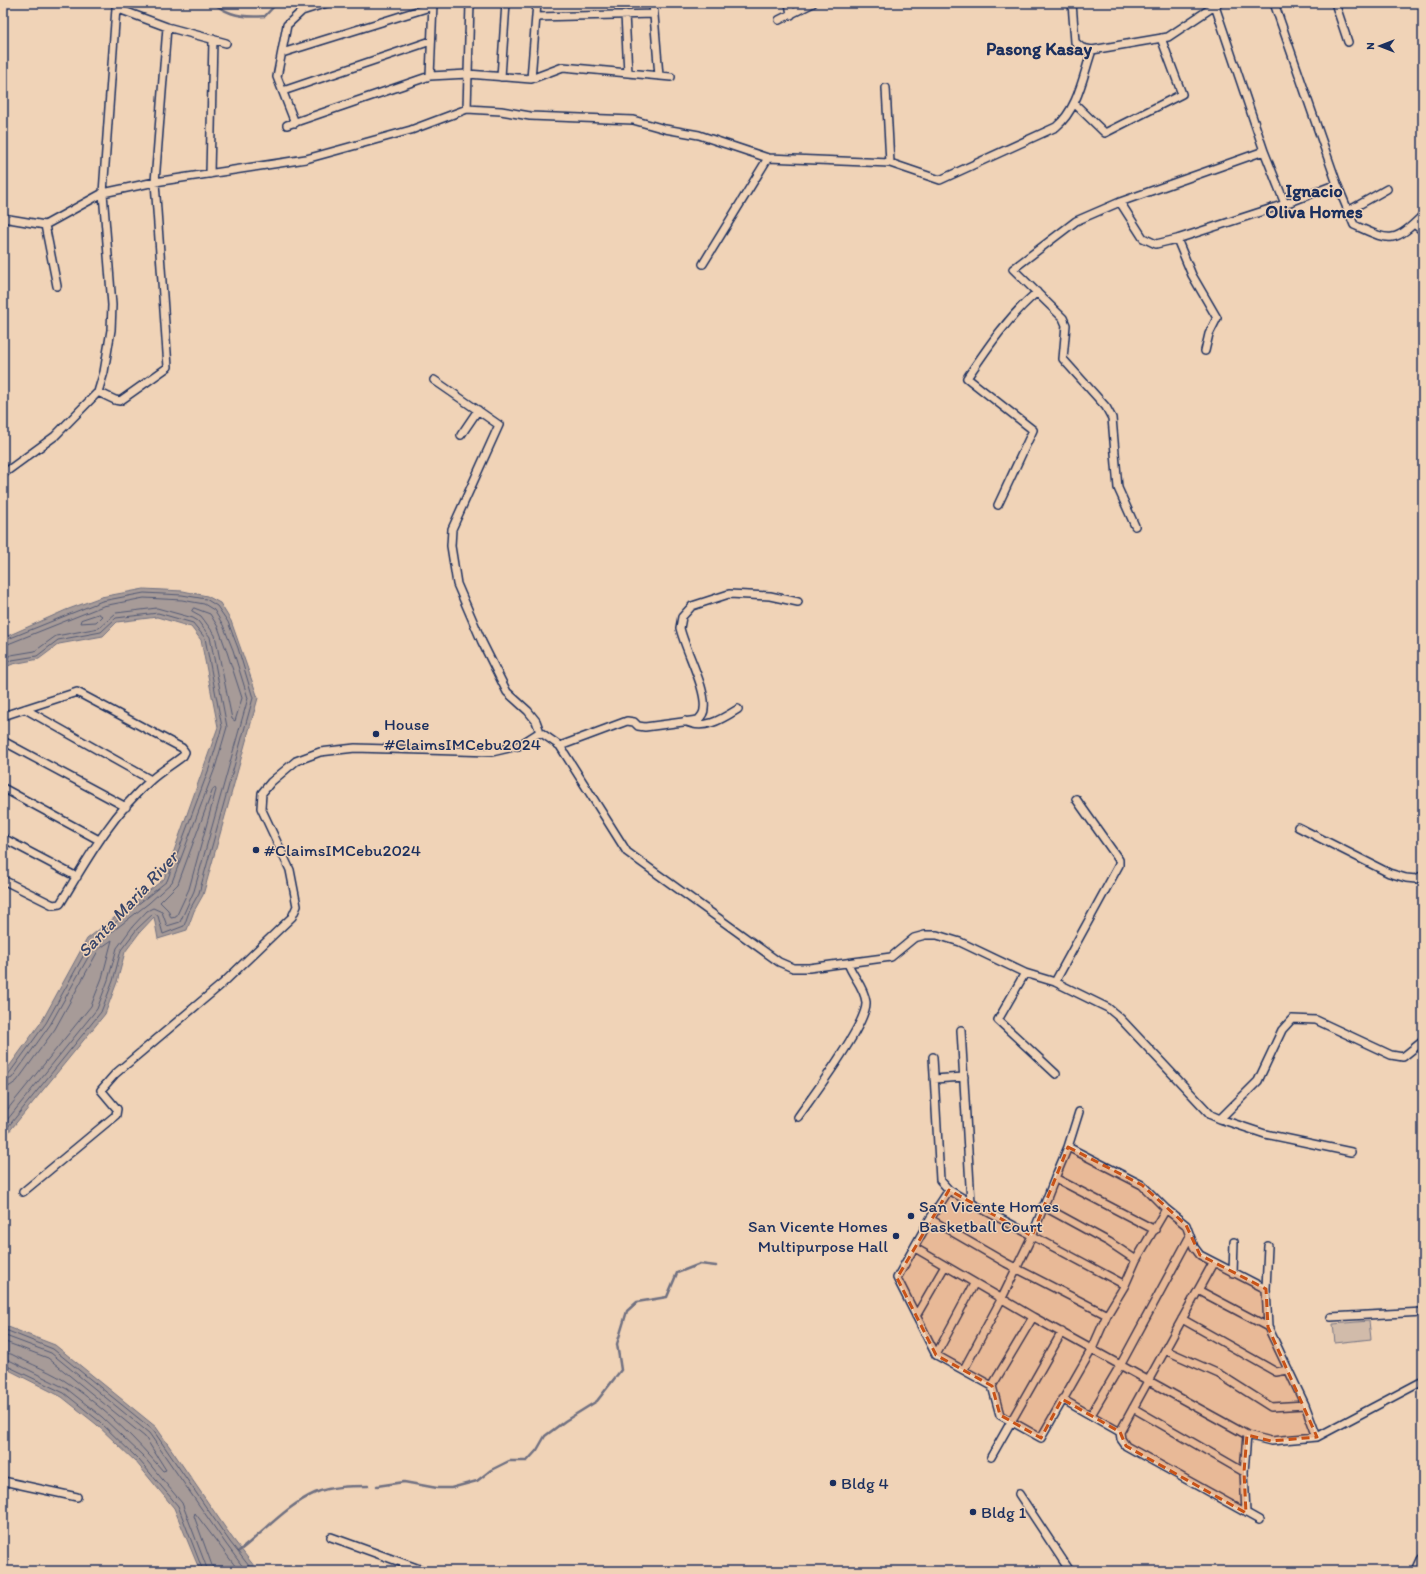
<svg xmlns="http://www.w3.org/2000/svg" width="1426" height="1574" viewBox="0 0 1426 1574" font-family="Itim,sans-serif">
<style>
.green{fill:#d1bbaa;stroke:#767584}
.water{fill:#a79b98;stroke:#6f7081}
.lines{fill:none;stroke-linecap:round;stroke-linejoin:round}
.shore{stroke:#535a75;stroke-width:1}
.stream{stroke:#6f7081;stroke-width:2.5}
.street-casing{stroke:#1b2f5e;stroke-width:10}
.primary-casing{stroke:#1b2f5e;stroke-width:14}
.street{stroke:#f0d3b7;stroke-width:7}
.primary{stroke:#f0d3b7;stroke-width:11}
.marked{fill:#c95318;fill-opacity:0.2;stroke:#c95318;stroke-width:3;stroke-dasharray:8 5;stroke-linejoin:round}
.poi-dot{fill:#1b2f5e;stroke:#f0d3b7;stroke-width:1.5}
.labels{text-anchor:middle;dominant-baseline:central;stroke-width:3;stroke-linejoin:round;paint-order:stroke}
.poi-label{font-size:17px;fill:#1b2f5e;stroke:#f0d3b7;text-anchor:start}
.neighbourhood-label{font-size:18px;font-weight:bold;fill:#1b2f5e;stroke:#f0d3b7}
.water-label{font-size:18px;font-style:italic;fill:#37456a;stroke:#f0d3b7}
</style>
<rect width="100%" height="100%" fill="#f0d3b7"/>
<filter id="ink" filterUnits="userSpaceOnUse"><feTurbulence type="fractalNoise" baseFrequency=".025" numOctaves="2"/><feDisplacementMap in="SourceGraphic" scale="8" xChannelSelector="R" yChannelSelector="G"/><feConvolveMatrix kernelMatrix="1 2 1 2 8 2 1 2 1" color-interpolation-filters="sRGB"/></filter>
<g filter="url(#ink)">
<path class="green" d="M1369 1321 1371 1339 1335 1343 1333 1324Z"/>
<path class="water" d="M144 589 183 591 207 596 220 603 231 621 258 698 203 895 194 911 187 930 158 939 154 917 140 932 125 952 117 982 105 1014 3 1139V1075L42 1021 87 939 164 879 218 727 201 640 191 627 157 617 117 622 103 636 59 644 39 659 13 664 3 668V638L66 610 101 597Z
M3 1325 55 1345 156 1427 233 1539 258 1571H200L174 1508 136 1462 96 1424 62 1397 3 1367Z"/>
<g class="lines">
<path class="shore" d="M194 608 210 614 218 627 227 652 242 698 235 721 232 719 215 635 201 616 192 611Z
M99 614 102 616 96 622 80 623 81 620Z
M3 641 102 601 144 593 182 595 206 599 217 606 228 622 238 648 253 698 199 893 190 909 184 926 163 934 158 916 154 913 137 929 121 950 113 981 101 1012 3 1133
M3 646 103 606 144 598 182 600 204 604 214 610 223 625 233 650 248 698 194 891 180 922 167 926 162 912 153 908 147 911 133 926 117 948 108 980 97 1009 3 1125
M3 659 11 655 35 651 56 636 99 628 116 613 157 608 193 618 198 621 210 637 227 727 215 768 172 882 149 903 95 945 50 1025 12 1078 3 1082
M3 664 12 660 37 656 58 640 101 632 116 618 158 613 193 623 205 638 222 727 210 766 167 881 91 942 46 1023 8 1075 3 1077
M215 788 216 790 189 889 176 917 171 918 168 910 160 902 178 884 213 789Z
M3 1088 10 1086 17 1081 55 1029 99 949 112 940 102 978 91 1006 3 1115
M3 1329 53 1349 153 1430 230 1542 253 1571
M3 1335 51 1353 149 1433 226 1544 246 1571
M3 1341 48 1358 145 1437 166 1470 163 1471C136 1439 105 1409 71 1385 53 1372 30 1364 11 1354L3 1353
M3 1359 9 1360 67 1389 102 1417 143 1456 182 1503 208 1571
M3 1364 64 1393 99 1421 139 1460 178 1506 203 1571
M214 1571 194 1516 195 1513 239 1571"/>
<path class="stream" d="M214 3C228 16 246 18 265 16L277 3
M377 1486 404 1482 437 1488H451L477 1481 491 1470 509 1461H527L537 1450 545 1436 565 1421 597 1401 621 1370 617 1344 627 1311 637 1302 667 1297 677 1273 700 1264 716 1266
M239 1551C264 1532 286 1506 315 1493 331 1486 351 1486 368 1486"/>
<defs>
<path id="street" d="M653 3 659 76
M789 3 791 15
M1072 3 1075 42 1082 48 1092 50
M1274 3 1337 184 1354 225C1390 241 1393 245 1423 215
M1335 3 1348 42
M1215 6 1264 151 1285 204
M625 14 628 73
M536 17 654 14
M779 20 813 3
M282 53 433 6
M430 76 433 3
M501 77 506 3
M531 79 537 3
M886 88 890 163
M283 91 431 41
M1074 103 1105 133 1182 94 1161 38
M467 109 470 3
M295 123 277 77 287 25 302 11 327 3
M287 125 430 76 468 74 531 79 563 67 671 77
M210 174 213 39
M1120 202 1143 238 1156 244 1177 239 1285 204 1337 184
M1348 211 1387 189
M3 218 45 225 103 193 155 182 306 159 411 130 467 109 501 111 530 116 633 120 665 129 699 135 768 158 890 163 940 180 1056 127C1078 109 1083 76 1092 50L1168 37 1219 3
M1414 224 1423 231
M45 225 57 286
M1177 239 1192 275 1217 318 1209 334 1205 351
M703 264 768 158
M434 380 499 425 452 529 451 546 457 584 482 642 507 692 528 711 536 721 540 732 560 746 627 852 779 962 793 968H809L891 957 914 938 925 935H937L960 942 1025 973 1055 982 1108 1008 1120 1018 1211 1115 1220 1119 1258 1081 1282 1030 1292 1019 1316 1020 1391 1055 1403 1057 1423 1041
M98 392 104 372 111 330 112 305 103 193 116 8 167 27 226 43
M461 435 478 410
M3 474 55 436 98 392 115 400 120 401 168 367 155 182 167 27
M998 505 1033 430 967 378C988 347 1008 317 1037 292
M1135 526 1118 488 1112 418 1106 407 1063 359 1066 325 1063 318 1013 269 1076 221 1120 202 1264 151
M25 709 151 780
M3 716 77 692 182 748 185 752 183 756C173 764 161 771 151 780 112 814 86 861 60 904L53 905 3 880
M685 721C704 731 722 719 738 709
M3 741 126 807
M560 746 627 721 634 722 638 726 645 727 698 720C701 717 704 714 704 709 707 689 685 650 680 628L682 617 692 606 729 594 770 596 798 602
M3 788 99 840
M1298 827 1389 873 1406 878 1416 879 1423 875
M3 838 77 877
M1025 973 998 1020 1056 1074
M1055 982 1119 865V860L1076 799
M961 1030 971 1203
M933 1057 940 1180 949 1190
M934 1079 964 1077
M798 1117C812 1097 868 1023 866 1002 864 986 852 976 848 963
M1220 1119 1265 1134 1351 1152
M1068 1147 1142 1185 1166 1209 1186 1225 1194 1247 1200 1255 1266 1289 1268 1327 1305 1405 1317 1437
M1055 1178 1068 1147 1079 1112
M23 1192 116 1115 117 1109 101 1090 115 1074 222 984 292 917 297 906 290 870 261 808 262 793 271 782 296 761 320 752 355 748 492 752 518 746 540 732
M1043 1206 1109 1242 1136 1260
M930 1219 1006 1263 1107 1315
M915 1248 1033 1317 1247 1435 1271 1441 1317 1437 1423 1381
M1233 1273 1234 1242
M1125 1285 971 1203 949 1190 930 1219 897 1278 936 1355 992 1386 1000 1415 1041 1438 1092 1349 1107 1315 1125 1285 1136 1260 1166 1209
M1266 1289 1268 1246
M1198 1290 1268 1327
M916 1316 945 1266
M1331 1317 1423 1312
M1182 1319 1276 1372 1288 1370
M1165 1350 1219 1374 1271 1407 1305 1405
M936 1355 974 1284
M964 1369 1002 1298 1032 1236 1055 1178 1155 1230
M992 1386 1033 1317
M1062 1399 1120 1432 1121 1439 1126 1446 1259 1520
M1133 1408 1244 1472
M1091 1415 1121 1364 1189 1238
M1120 1432 1213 1263
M991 1457 1062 1332
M3 1481 77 1497
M1019 1494 1068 1568 1067 1571
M1246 1513 1244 1472 1247 1435
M331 1537 425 1571"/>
<path id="primary" d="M1418 1571 1423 1560"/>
</defs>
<use href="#street" class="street-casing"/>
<use href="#primary" class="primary-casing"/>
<use href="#street" class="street"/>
<use href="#primary" class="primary"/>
</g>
</g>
<path class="marked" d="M1068 1147 1142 1185 1186 1225 1200 1255 1266 1289 1268 1327 1317 1437 1271 1441 1247 1435 1244 1472 1246 1513 1126 1446 1120 1432 1062 1399 1041 1438 1000 1415 992 1386 936 1355 897 1278 949 1190 1032 1236Z"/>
<g class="poi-dot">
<circle cx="376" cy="734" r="4"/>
<circle cx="256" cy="850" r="4"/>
<circle cx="911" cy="1216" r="4"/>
<circle cx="896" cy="1236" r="4"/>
<circle cx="833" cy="1483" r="4"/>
<circle cx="973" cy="1512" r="4"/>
</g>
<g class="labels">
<g class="poi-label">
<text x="384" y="724">House<tspan x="384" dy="20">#ClaimsIMCebu2024</tspan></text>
<text x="264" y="850">#ClaimsIMCebu2024</text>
<text x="919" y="1206">San Vicente Homes<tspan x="919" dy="20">Basketball Court</tspan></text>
<text x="888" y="1226" text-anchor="end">San Vicente Homes<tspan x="888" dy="20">Multipurpose Hall</tspan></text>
<text x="841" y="1483">Bldg 4</text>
<text x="981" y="1512">Bldg 1</text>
</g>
<g class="neighbourhood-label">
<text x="1039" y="49">Pasong Kasay</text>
<text x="1314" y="191">Ignacio<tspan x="1314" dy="21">Oliva Homes</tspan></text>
</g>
<g class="water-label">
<text transform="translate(128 904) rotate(-47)">Santa Maria River</text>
</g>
</g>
<rect width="1426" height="1574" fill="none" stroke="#f0d3b7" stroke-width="16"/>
<rect x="8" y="8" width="1410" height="1558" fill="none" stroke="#1b2f5e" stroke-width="1.5" filter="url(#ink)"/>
<g transform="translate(1380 46) rotate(270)" stroke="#f0d3b7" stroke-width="3" paint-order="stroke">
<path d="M0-3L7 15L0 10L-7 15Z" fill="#1b2f5e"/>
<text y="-6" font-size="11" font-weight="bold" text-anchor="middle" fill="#1b2f5e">N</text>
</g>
</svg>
